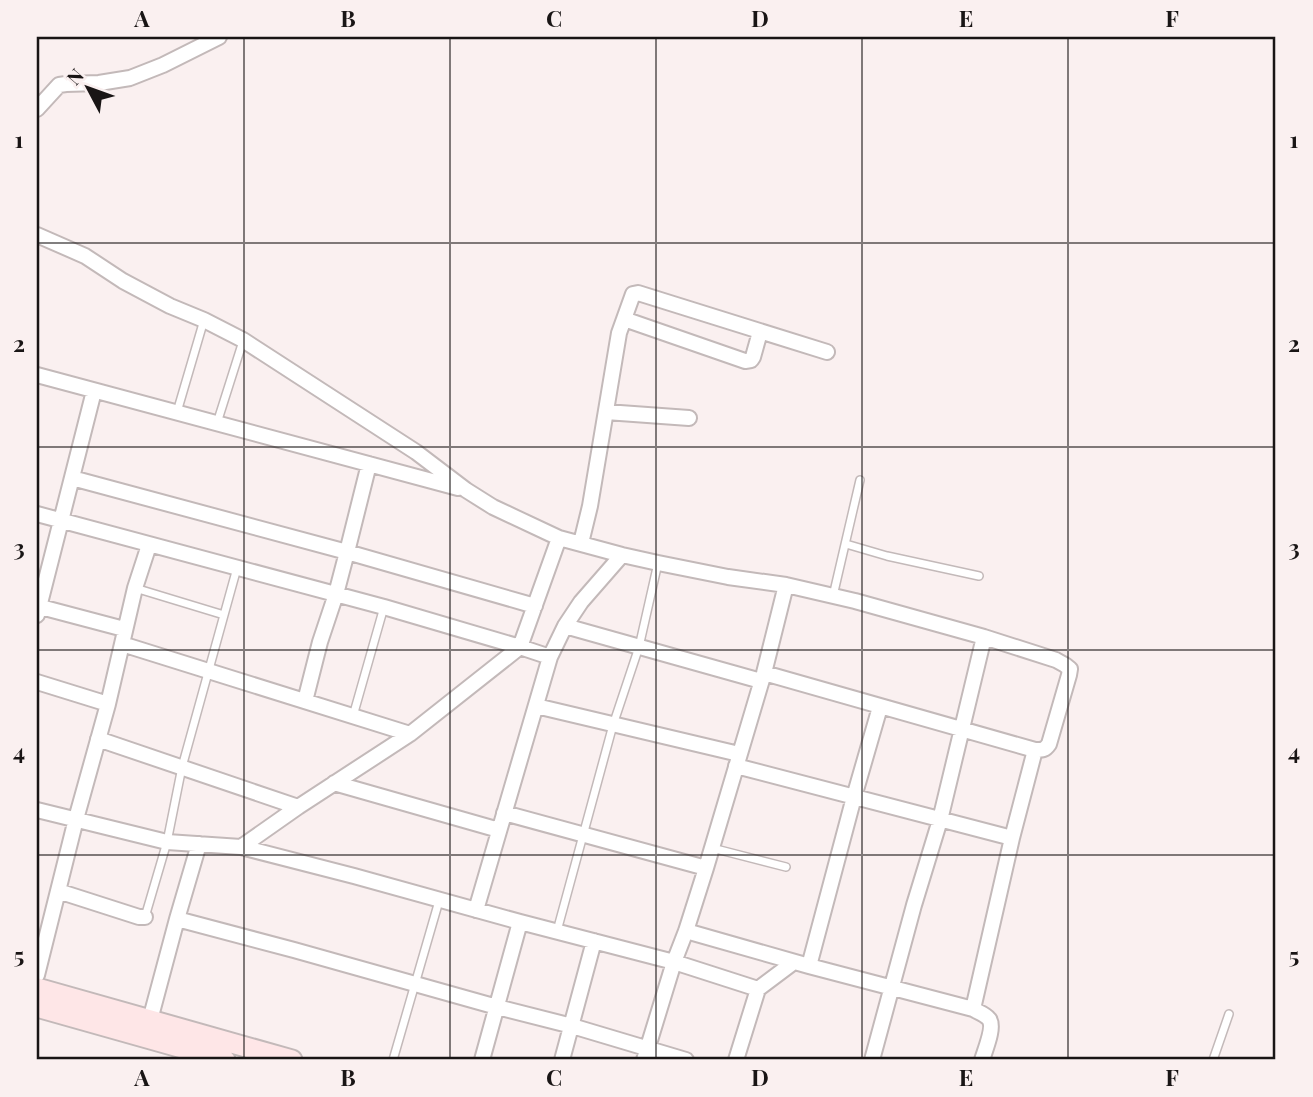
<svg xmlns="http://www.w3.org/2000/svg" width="1313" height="1097" viewBox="0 0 1313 1097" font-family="'Playfair Display',serif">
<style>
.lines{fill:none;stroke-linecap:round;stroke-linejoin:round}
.lane-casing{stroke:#c3b9b9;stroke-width:10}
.street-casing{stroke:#c3b9b9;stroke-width:18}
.secondary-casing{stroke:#c3b9b9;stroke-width:23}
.lane{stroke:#fff;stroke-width:7}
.street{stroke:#fff;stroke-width:14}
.secondary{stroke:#fee6e7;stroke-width:19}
.grid{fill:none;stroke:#191515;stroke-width:2;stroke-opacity:0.55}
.neatline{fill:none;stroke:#191515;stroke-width:2.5}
.grid-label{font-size:23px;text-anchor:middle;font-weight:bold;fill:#191515}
</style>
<rect width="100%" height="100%" fill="#faf0f0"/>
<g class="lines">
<defs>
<path id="lane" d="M177 412 204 320
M217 423 243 341
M846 544 887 556 979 576
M135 588 224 615
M833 596 860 480
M353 716 384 607
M712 848 786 867
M145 917 167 842 182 767 237 568
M557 931 613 725 639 647 658 563
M393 1060 439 901
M1213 1060 1229 1014"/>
<path id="street" d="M37 109 59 85 66 84 99 83 130 78 163 65 219 37
M37 235 85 256 123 281 170 306 204 320 243 340 416 452 466 490 493 507 559 538 520 647 384 607 37 514
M624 319 745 361 751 360 753 357 760 332
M37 375 458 488
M606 412 689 418
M72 478 347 552 535 606
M559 538 622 555 658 563 728 577 786 585 855 601 984 637 1056 660 1065 665 1070 669 1069 675 1049 744C1045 750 1042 750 1035 750L764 673
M581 543 590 506 619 333 633 294 638 293 827 352
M37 606 124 629
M37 615 94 391
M565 626 761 681
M122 644 410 734
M37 682 108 704
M305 701 320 642 336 594 347 552 369 464
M536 706 739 754
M98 739 298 807
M736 766 1012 838
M334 783 499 830
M37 810 167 842 241 847 354 876 520 922 674 962 758 989
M504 813 706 868
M241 847 298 807 410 734 520 647 550 657
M58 891 139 917H145
M476 910 550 657 565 626 581 602 622 555
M177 919 294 950 497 1007 572 1026 686 1060
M686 931 809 966 973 1009C978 1012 985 1014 989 1019 995 1027 985 1050 982 1060
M809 966 854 797 880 707
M37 975 76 819 108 704 135 588 149 545
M973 1009 1012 838 1035 750
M150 1020 177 919 199 844
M482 1060 520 922
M562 1060 594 941
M644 1060 674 962 686 931 706 868 764 673 786 585
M736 1060 758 989 794 962
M872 1060 914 905 940 820 984 637"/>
<path id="secondary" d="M37 988 292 1060
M37 1007 225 1060"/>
</defs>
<use href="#lane" class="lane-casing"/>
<use href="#street" class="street-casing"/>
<use href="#secondary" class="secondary-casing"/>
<use href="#lane" class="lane"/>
<use href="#street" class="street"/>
<use href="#secondary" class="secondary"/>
</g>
<path class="grid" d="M244 37V1060M450 37V1060M656 37V1060M862 37V1060M1068 37V1060M37 243H1276M37 447H1276M37 650H1276M37 855H1276"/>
<rect width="1313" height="1097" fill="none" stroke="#faf0f0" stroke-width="77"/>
<g transform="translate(88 88) rotate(311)" stroke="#faf0f0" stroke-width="5" paint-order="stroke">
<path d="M0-5L12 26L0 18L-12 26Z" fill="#191515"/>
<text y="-10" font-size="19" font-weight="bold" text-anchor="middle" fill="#191515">N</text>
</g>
<rect x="38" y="38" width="1236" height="1020" class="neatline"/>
<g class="grid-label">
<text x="142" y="27">A</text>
<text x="348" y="27">B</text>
<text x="554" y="27">C</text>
<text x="760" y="27">D</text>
<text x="966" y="27">E</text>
<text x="1172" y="27">F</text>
<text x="19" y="148">1</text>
<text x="1294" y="148">1</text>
<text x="19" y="352">2</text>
<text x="1294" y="352">2</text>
<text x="19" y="556">3</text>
<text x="1294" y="556">3</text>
<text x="19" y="760">4</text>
<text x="1294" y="760">4</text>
<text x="19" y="964">5</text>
<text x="1294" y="964">5</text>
<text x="142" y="1086">A</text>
<text x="348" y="1086">B</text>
<text x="554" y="1086">C</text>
<text x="760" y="1086">D</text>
<text x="966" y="1086">E</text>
<text x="1172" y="1086">F</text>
</g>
</svg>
